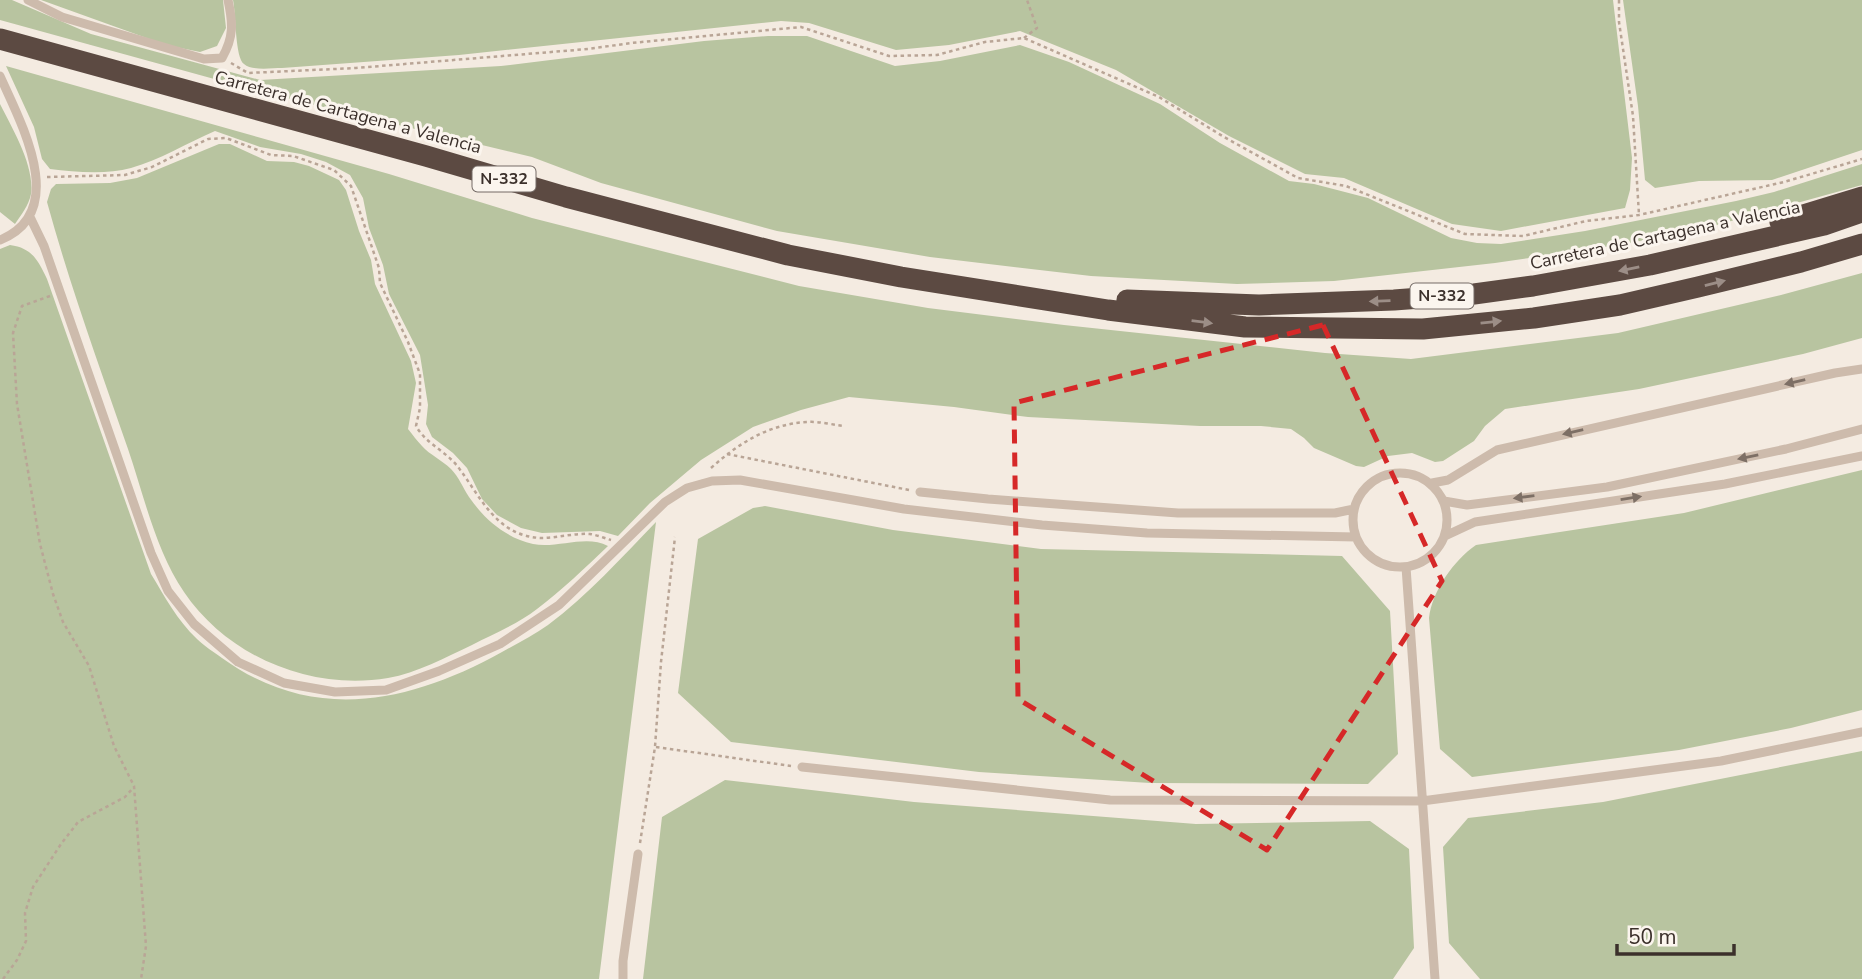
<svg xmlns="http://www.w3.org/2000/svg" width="1862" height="979" viewBox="0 0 1862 979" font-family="'Nunito Sans',sans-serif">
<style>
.green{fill:#b8c4a0}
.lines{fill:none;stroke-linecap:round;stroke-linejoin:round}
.path{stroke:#b9a596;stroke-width:2.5;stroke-dasharray:3.5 3.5;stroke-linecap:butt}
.lane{stroke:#cdbbac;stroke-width:9}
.highway{stroke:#5c4a42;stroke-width:21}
.oneway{fill:#9c8e87}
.oneway2{fill:#7d6f65}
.marked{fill:none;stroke:#d62828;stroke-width:5;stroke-dasharray:14 9;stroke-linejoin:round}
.labels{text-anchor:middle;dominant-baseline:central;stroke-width:6;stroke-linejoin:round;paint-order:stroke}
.shield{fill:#fbf5ee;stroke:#756b66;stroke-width:2}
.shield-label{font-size:16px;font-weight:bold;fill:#3b302b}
.street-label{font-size:18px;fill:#3b302b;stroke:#fbf5ee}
</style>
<rect width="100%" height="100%" fill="#f4ebe1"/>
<path class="green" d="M0 0H12L91 34 260 80 501 66 704 41 768 36H807L895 66 940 61 1020 45 1069 62 1160 104 1220 143 1289 181 1314 184 1368 198 1451 238 1477 243 1501 244 1585 231 1736 201 1774 192 1862 164V185L1706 228 1619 245 1495 263 1334 281 1237 284 1091 276 930 257 777 231 601 183 532 157 261 92 0 20Z
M41 0H223L226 28 217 46 200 52 166 45Z
M233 0H1613L1632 158 1630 190 1625 208 1501 231 1452 224 1344 178 1305 174 1229 136 1116 70 1020 31 949 45 896 50 809 23 781 21 459 55 282 68C271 68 252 71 244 64 235 58 236 14 233 0Z
M1623 0H1862V150L1772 180 1699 181 1655 188 1645 180 1638 106Z
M6 66 389 174 532 218 799 286 928 308 1064 325 1325 353 1411 359 1618 333 1781 295 1862 273V338L1803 354 1639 389 1505 409 1485 426 1474 441 1443 461 1435 462 1412 453 1388 456 1364 467 1356 466 1314 448 1304 438 1291 429 1261 426H1200L1028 417 954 407 849 397 801 410 753 427 701 460 650 503 618 536 600 531 542 533 521 528 497 515 482 499 467 468 453 453 432 437 426 424 428 405 420 355 389 294 383 265 369 228 363 198 350 175 326 162 301 154 260 147 215 131C187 143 160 160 131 168 106 175 75 172 50 169L42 159 34 127Z
M0 104C12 128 35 166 31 194 29 205 21 215 15 224L0 212Z
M219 144H230L267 161 294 162 309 166 339 180 346 190 359 231 371 260 375 284 411 361 416 383 408 429C413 435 417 441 422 446 430 455 442 460 451 469 459 477 463 488 469 497 484 519 506 538 533 544 557 549 586 534 608 546 585 568 562 590 537 609 518 624 493 634 472 645 446 657 417 673 388 678 311 691 228 657 184 592 156 551 144 496 128 449 100 368 70 286 47 202L51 189 56 184 110 183 137 178Z
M10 245C32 248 38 260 47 279L151 574C165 597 177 620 197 639 204 646 214 652 222 658 313 724 410 703 502 652 518 643 534 635 548 625 588 595 622 557 656 522L599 979H0V249Z
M1862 470V710L1791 728 1679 750 1472 777 1440 749 1429 618C1432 591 1454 560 1476 545L1684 513Z
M765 506 893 530 1041 549 1342 556 1390 611 1398 754 1368 784 1150 783 979 772 731 742 678 693 698 539 753 508Z
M1862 751V979H1480L1449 943 1443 847 1468 818 1603 802Z
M725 780 914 802 1196 824 1370 821 1409 849 1414 948 1393 979H643L662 817Z"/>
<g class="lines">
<path class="path" d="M1619 0V22L1633 116 1639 215
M1024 38 1037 28 1027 0
M231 63 248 73 356 68 588 49 631 43 801 27 889 56 937 55 985 42 1024 38 1159 97 1224 137 1298 178 1346 186 1465 234 1523 236 1586 221 1639 215 1784 182 1862 159
M47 177 125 175 152 167 208 139 226 138 271 155 293 156 334 170 351 186 379 268 380 283 408 342 420 374V408L416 426C426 444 446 451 458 467 481 497 496 536 541 538 557 538 574 533 590 534 597 535 604 538 611 540
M50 296 22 306 13 333 17 404 40 544 53 594 63 622 89 666 114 746 134 786 146 946 141 979
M727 454 909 490
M711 468C739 443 769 424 807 422 819 421 833 425 845 426
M656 747 791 766
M640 843 655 747 661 662 675 537
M3 979 17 960 26 941 25 913 33 887 61 844 78 822 125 797 133 788"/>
<path class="lane" d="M28 0 62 17 204 59 222 58C234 37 233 23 228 0
M0 76C21 123 70 212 0 240
M30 217 44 246 151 553 168 591 194 624 238 662 284 683 335 692 386 690 439 671 500 644 559 605 665 502 687 488 712 481 740 480 904 509 1042 525 1147 533 1356 537
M1353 520a47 47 0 1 1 94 0a47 47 0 1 1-94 0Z
M1432 483 1448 480 1497 450 1835 373 1862 369
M920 492 988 499 1178 513H1335L1354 509
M1444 501 1467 505 1607 487 1786 449 1862 429
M1445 536 1475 522 1725 484 1862 456
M1406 567 1435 979
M802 767 1110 800 1422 801 1721 761 1862 732
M623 979V961L638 854"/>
<path class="highway" d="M0 39 426 156 566 197 788 255 901 277 1108 310 1245 327 1423 329 1534 318 1620 305 1698 287 1801 262 1862 244
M1780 222 1862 197
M1127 300 1259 305 1394 300 1474 294 1533 286 1650 265 1824 225 1862 212"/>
</g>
<defs><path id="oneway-solid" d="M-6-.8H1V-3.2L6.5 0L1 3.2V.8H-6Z" transform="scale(1.75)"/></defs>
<g class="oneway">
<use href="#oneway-solid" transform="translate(1629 269) rotate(168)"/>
<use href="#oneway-solid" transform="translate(1715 283) rotate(-14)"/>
<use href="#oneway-solid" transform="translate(1380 301) rotate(178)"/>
<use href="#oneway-solid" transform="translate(1202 322) rotate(7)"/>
<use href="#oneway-solid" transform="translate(1491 322) rotate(-6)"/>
</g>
<g class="oneway2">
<use href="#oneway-solid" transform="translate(1795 382) rotate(167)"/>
<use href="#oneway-solid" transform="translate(1573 432) rotate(167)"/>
<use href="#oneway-solid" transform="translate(1748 457) rotate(168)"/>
<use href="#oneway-solid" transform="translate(1524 497) rotate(173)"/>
<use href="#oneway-solid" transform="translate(1631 498) rotate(-9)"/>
</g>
<path class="marked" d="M1323 325 1442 581 1267 850 1018 699 1014 403Z"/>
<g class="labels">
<g class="shield">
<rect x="472.5" y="166.5" width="63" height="25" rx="5"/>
<rect x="1410.5" y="283.5" width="63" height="25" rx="5"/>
</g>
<g class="shield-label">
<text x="504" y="179">N-332</text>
<text x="1442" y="296">N-332</text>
</g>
<g class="street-label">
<text transform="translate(348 112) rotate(15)">Carretera de Cartagena a Valencia</text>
<text transform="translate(1665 235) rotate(-12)">Carretera de Cartagena a Valencia</text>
</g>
</g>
<path d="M1617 944v10h117v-10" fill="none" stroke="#3b302b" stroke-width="3.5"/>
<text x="1628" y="944" font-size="21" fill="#3b302b" stroke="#fbf5ee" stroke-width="5" paint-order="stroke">50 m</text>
</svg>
